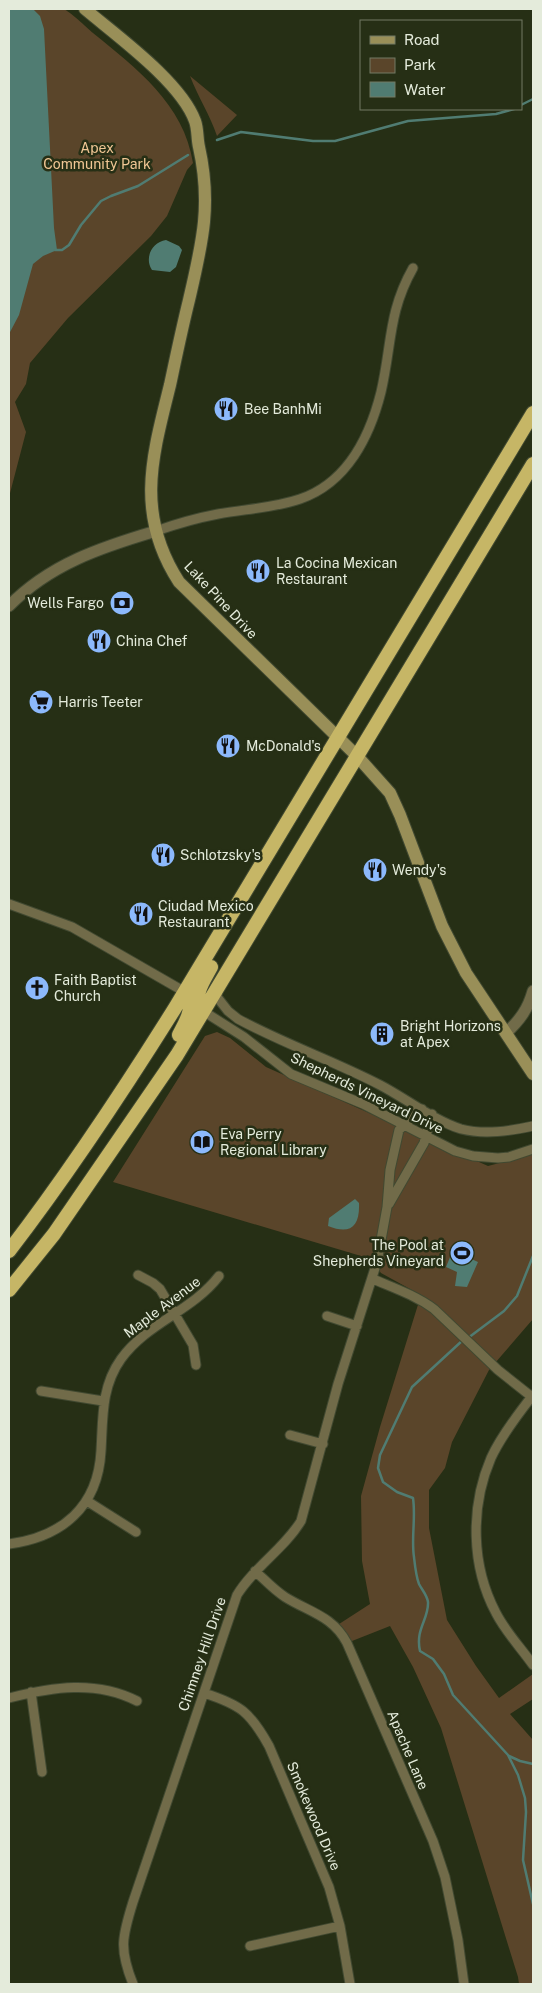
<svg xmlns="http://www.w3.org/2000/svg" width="542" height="1993" viewBox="0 0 542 1993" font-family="'Public Sans',sans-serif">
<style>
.green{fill:#5a452a}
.water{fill:#507c72}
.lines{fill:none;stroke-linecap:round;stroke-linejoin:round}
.stream{stroke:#507c72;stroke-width:2.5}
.minor-casing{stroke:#414931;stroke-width:11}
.tertiary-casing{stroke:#414931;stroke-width:13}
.secondary-casing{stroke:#414931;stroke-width:14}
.trunk-casing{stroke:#414931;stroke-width:16}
.minor{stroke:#716b49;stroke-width:9}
.tertiary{stroke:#716b49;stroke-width:11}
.secondary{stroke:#998f58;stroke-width:12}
.trunk{stroke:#c6b666;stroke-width:14}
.labels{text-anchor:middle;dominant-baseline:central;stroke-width:5;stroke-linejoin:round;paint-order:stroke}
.park-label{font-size:14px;fill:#f0c694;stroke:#262f15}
.poi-label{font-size:14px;fill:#e4ebdb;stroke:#262f15;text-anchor:start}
.street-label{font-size:14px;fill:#e4ebdb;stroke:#262f15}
</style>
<rect width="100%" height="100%" fill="#262f15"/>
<path class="green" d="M9 9C20 9 54 6 63 9 70 11 86 27 93 33 136 68 184 104 193 163L187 170 167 216 151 236 68 318 30 363 26 384 15 402 26 432 9 497Z
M190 76 237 115 217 136C210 115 198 97 190 76Z
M217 1032 230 1038 266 1067 488 1166 533 1154V1319L489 1370 452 1442 445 1468 429 1490V1528L447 1620 476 1666 499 1698 533 1674V1699L510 1714 533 1740V1984H519L518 1977 441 1728 413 1667 390 1626 347 1643 336 1626 370 1604 362 1561 361 1496 380 1427 421 1295 381 1273 371 1259 113 1182 205 1036Z"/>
<path class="water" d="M9 9H33L40 16 44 29 54 228 57 250 43 256 33 264 19 315 9 334Z
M166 240 179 246 182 250 176 267 170 272 152 270C144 258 152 242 166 240Z
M355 1199 359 1203C360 1227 350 1235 328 1226L329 1218Z
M455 1245 465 1246V1256L478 1262 467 1287 455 1286 457 1272 446 1267Z"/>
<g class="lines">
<path class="stream" d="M521 105 533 99
M217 140 241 132 313 141H335L408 121 496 114 514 109
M55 250H62L69 245 81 225 101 201 111 196 138 186 188 155
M468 1338 504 1311 517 1296 533 1256
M463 1340 412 1387 380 1455 378 1468 383 1482 397 1492 413 1498C416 1518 411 1538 414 1557 415 1566 416 1576 419 1584 422 1590 427 1595 428 1602 429 1619 415 1629 420 1651L433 1659 444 1674 453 1695 508 1755 518 1775 525 1798 526 1812 523 1860 533 1904
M509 1756 520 1761 533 1764"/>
<defs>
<path id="minor" d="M156 531C176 524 197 518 218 514 245 509 274 508 300 499 347 483 370 436 381 392 392 345 388 312 413 268
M9 904 72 927 185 992
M218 990 217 997 228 1011 238 1019C284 1044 334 1061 380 1085 405 1098 435 1121 461 1129 485 1135 510 1131 533 1126
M203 1011 244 1037 291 1074 363 1104 455 1151 473 1156 498 1158 509 1157 533 1149
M389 1204 424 1143 432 1114
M138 1275 153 1283 160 1289 193 1345 196 1365
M373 1279C394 1288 415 1295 434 1309L498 1370 532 1397
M327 1316 357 1326
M41 1391 103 1401
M533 1395C518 1414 501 1436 491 1458 470 1507 471 1566 496 1613 505 1631 521 1648 533 1665
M290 1435 323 1444
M87 1501 136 1532
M9 1544C62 1537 98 1507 101 1451 103 1418 101 1387 121 1359 148 1322 191 1312 219 1276
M255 1571C265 1580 274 1590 285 1597 309 1612 333 1616 347 1643L433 1841 445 1877 458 1940 464 1984
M31 1692 42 1772
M204 1693C241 1705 250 1712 269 1746L329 1887 340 1926 350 1984
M9 1698C52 1687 96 1680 137 1701
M250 1946 340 1926
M133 1984C119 1949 122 1937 133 1902L237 1595C254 1567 284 1549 301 1521L338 1384 377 1262 387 1207 390 1170 399 1130 422 1109"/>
<path id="tertiary" d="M9 606C50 564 102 547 156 531
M506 1033C520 1020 528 1009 533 991"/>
<path id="secondary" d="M85 9C117 36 181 82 195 121 198 129 197 139 199 147 212 205 202 244 189 300 182 328 176 357 170 385 152 457 135 514 179 582L357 756 390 793 400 815 442 926 466 973 533 1074"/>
<path id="trunk" d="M203 1010C191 997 204 980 211 967
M179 1035C186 1021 196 1007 185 992
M9 1251C69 1173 123 1091 175 1008L533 413
M9 1290 54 1234 177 1055 533 464"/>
</defs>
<use href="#minor" class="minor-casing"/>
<use href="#tertiary" class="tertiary-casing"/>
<use href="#secondary" class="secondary-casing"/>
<use href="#trunk" class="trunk-casing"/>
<use href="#minor" class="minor"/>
<use href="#tertiary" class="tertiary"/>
<use href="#secondary" class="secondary"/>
<use href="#trunk" class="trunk"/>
</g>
<defs>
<symbol id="restaurant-disc" viewBox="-11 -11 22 22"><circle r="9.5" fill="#8cb9fc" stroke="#262f15"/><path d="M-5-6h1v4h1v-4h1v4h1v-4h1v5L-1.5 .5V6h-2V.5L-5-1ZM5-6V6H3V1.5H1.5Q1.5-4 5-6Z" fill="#111"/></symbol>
<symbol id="bank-disc" viewBox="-11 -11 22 22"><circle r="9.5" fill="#8cb9fc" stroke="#262f15"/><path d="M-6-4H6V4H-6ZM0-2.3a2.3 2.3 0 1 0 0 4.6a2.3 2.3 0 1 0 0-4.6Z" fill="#111"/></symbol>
<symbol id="supermarket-disc" viewBox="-11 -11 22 22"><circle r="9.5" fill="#8cb9fc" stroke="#262f15"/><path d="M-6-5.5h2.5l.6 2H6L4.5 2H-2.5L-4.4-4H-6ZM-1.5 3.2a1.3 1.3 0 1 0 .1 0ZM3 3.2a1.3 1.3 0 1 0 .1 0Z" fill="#111"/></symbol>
<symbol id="church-disc" viewBox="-11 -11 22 22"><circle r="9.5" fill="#8cb9fc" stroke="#262f15"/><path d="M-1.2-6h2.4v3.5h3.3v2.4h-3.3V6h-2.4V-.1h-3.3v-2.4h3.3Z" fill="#111"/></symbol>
<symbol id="building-disc" viewBox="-11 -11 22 22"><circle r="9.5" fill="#8cb9fc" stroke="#262f15"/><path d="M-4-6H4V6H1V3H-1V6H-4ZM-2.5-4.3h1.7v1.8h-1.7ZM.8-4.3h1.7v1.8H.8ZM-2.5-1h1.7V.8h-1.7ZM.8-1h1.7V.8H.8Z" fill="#111"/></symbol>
<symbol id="library-disc" viewBox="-11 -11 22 22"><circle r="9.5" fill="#8cb9fc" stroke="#262f15"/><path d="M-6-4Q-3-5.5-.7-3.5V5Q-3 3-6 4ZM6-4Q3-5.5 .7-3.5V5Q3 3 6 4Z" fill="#111"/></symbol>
<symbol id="stadium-disc" viewBox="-11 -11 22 22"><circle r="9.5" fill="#8cb9fc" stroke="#262f15"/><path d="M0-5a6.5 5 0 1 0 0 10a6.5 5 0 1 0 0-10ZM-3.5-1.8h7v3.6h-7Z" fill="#111"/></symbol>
</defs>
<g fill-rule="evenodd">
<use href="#restaurant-disc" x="212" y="395" width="28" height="28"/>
<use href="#restaurant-disc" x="244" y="557" width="28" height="28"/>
<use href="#bank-disc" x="108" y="589" width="28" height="28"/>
<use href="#restaurant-disc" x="85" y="627" width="28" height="28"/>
<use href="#supermarket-disc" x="27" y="688" width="28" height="28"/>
<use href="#restaurant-disc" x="214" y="732" width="28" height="28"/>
<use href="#restaurant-disc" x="149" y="841" width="28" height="28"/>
<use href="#restaurant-disc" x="361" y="856" width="28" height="28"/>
<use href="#restaurant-disc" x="127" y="900" width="28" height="28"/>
<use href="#church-disc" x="23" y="974" width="28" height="28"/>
<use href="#building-disc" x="368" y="1020" width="28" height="28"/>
<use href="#library-disc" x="188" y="1128" width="28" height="28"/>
<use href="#stadium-disc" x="448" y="1239" width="28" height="28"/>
</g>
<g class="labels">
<g class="park-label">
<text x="97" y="148">Apex<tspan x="97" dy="16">Community Park</tspan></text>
</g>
<g class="poi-label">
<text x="244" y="409">Bee BanhMi</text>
<text x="276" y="563">La Cocina Mexican<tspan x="276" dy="16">Restaurant</tspan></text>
<text x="104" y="603" text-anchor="end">Wells Fargo</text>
<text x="116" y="641">China Chef</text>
<text x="58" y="702">Harris Teeter</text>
<text x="246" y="746">McDonald's</text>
<text x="180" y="855">Schlotzsky's</text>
<text x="392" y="870">Wendy's</text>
<text x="158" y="906">Ciudad Mexico<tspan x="158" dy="16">Restaurant</tspan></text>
<text x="54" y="980">Faith Baptist<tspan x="54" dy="16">Church</tspan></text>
<text x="400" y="1026">Bright Horizons<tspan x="400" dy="16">at Apex</tspan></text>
<text x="220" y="1134">Eva Perry<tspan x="220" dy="16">Regional Library</tspan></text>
<text x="444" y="1245" text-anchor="end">The Pool at<tspan x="444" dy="16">Shepherds Vineyard</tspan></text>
</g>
<g class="street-label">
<text transform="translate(221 600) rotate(47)">Lake Pine Drive</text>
<text transform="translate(367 1093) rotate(26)">Shepherds Vineyard Drive</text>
<text transform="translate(162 1307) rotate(-37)">Maple Avenue</text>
<text transform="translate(202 1654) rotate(-71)">Chimney Hill Drive</text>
<text transform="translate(408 1750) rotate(67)">Apache Lane</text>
<text transform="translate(314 1816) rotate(67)">Smokewood Drive</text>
</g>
</g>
<rect width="542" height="1993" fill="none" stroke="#e4ebdb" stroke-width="20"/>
<rect x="360" y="20" width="162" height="90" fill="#262f15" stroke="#727a64"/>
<rect x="370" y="36" width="25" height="8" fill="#998f58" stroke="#727a64"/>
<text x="404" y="45" font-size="15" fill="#e4ebdb">Road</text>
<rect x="370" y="58" width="25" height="15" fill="#5a452a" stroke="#727a64"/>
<text x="404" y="70" font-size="15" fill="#e4ebdb">Park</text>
<rect x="370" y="82" width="25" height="15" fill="#507c72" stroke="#727a64"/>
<text x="404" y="95" font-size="15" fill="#e4ebdb">Water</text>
</svg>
